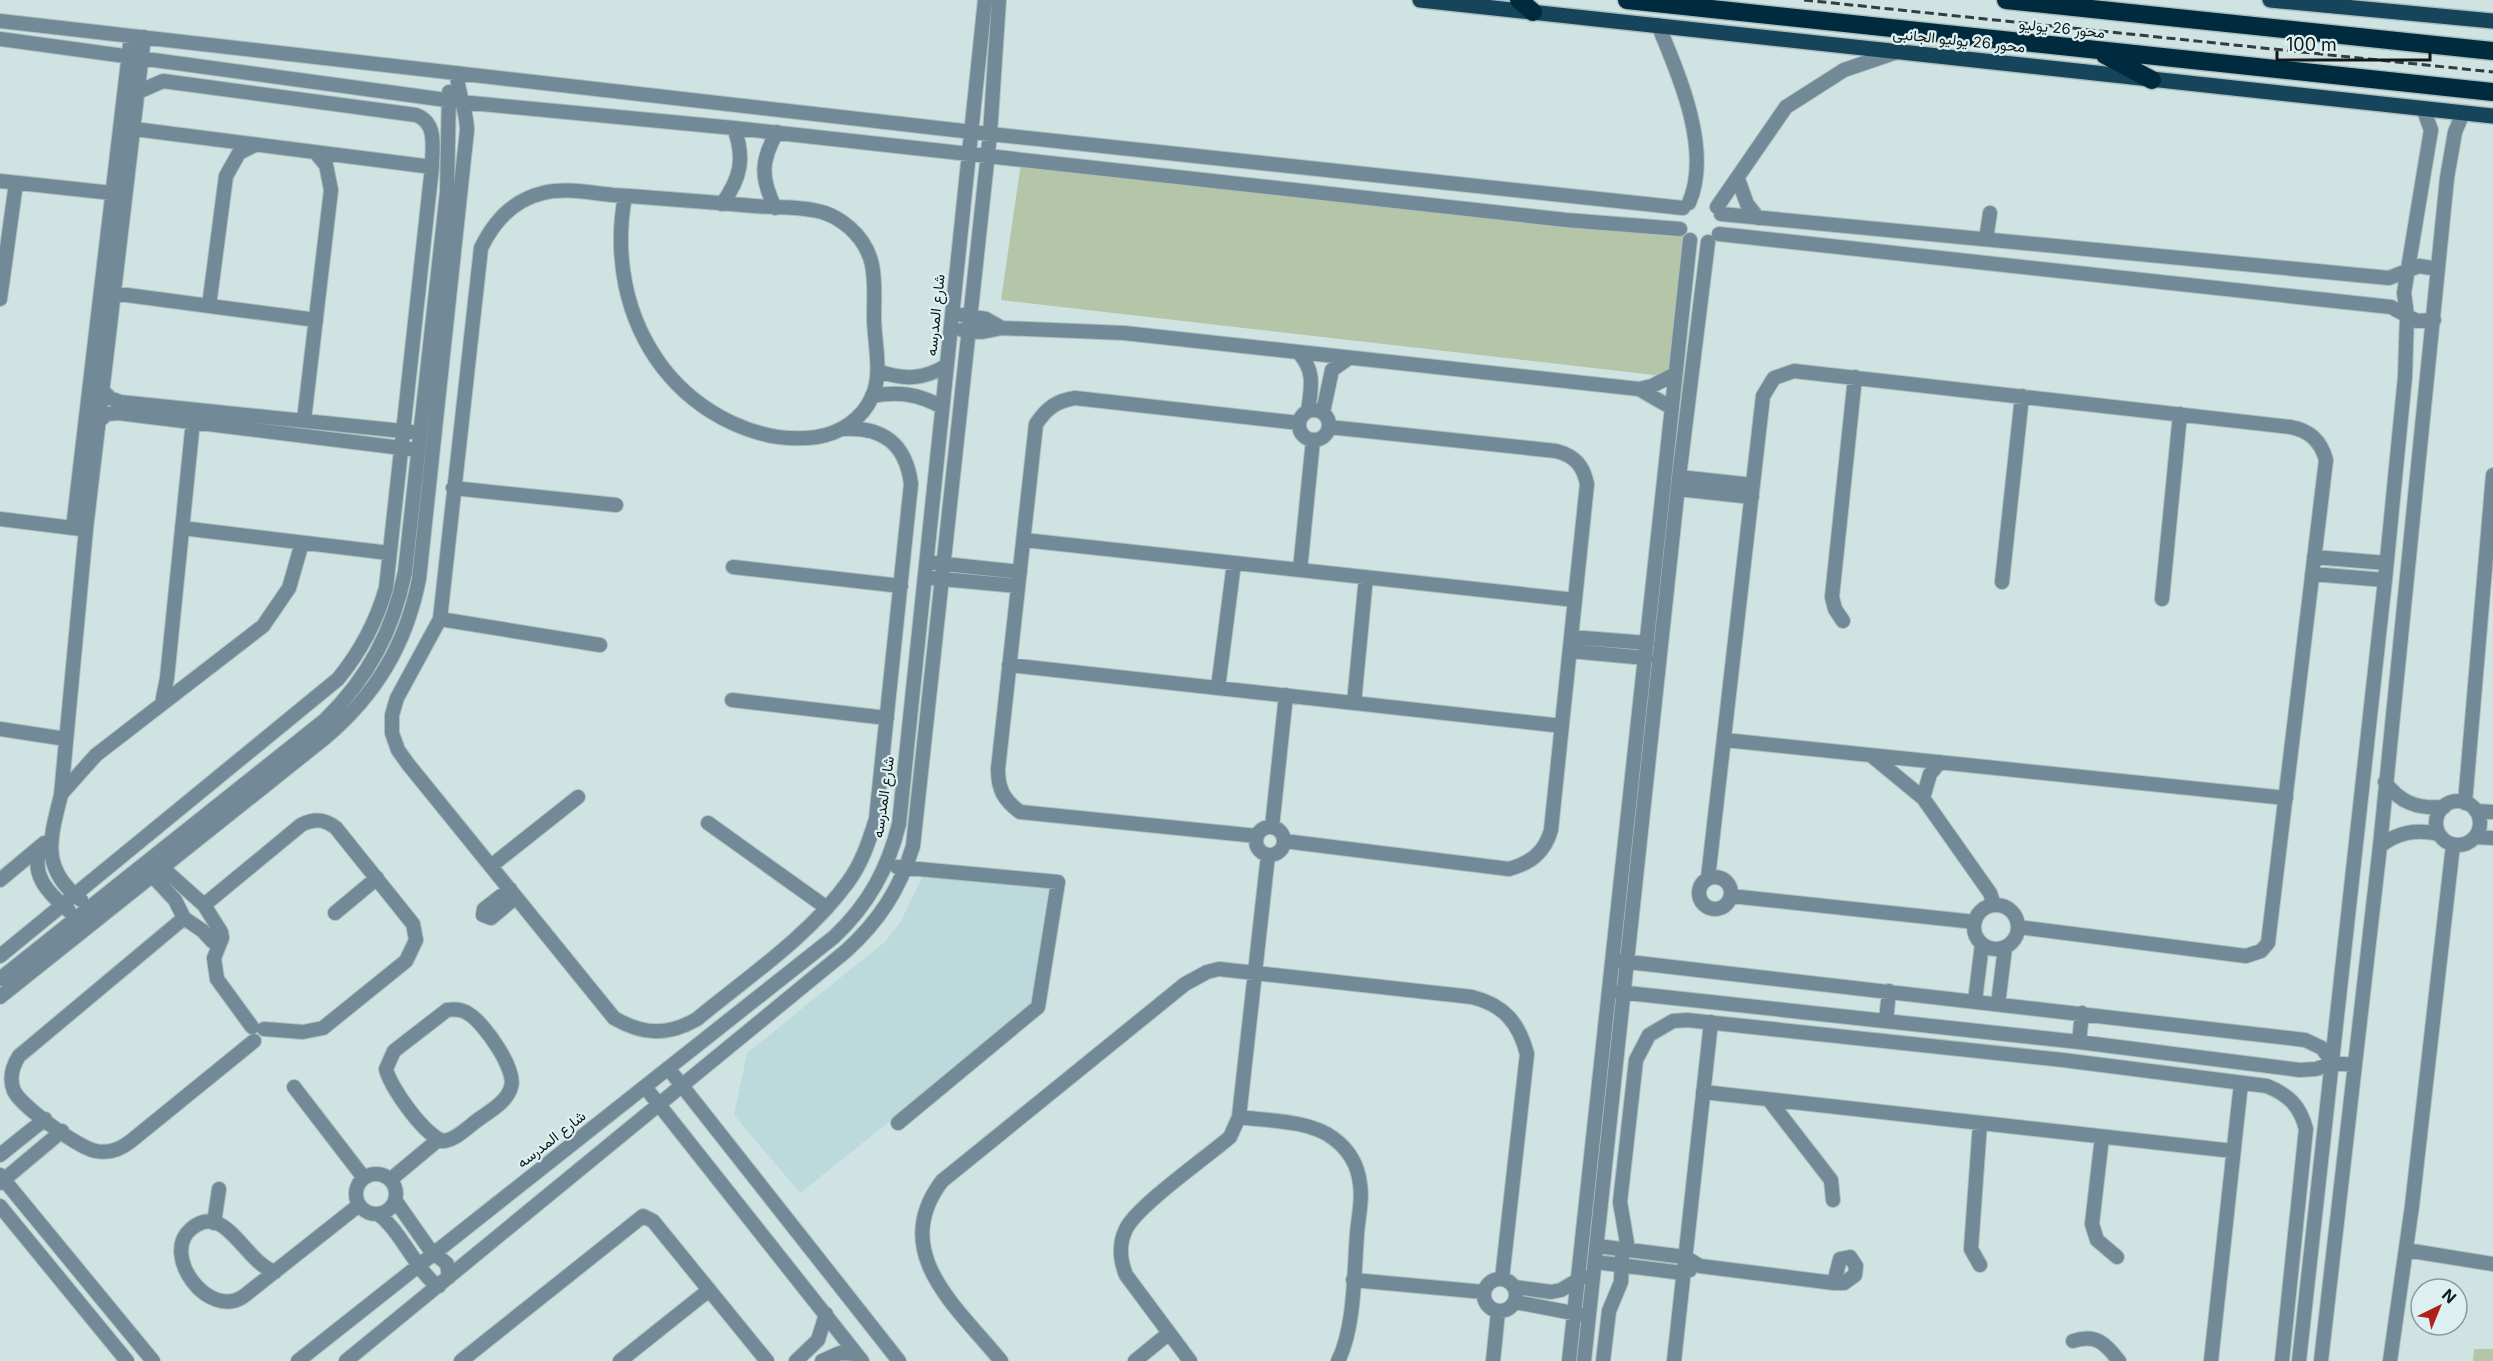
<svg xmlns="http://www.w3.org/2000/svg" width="2493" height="1361" viewBox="0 0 2493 1361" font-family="Inter,Vazirmatn,sans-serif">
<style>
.built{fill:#bcdadb}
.green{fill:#b5c5a7}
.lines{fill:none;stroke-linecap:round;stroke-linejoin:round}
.minor-casing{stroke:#adbebe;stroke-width:16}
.major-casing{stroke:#adbebe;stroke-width:18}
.highway-casing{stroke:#adbebe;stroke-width:21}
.minor{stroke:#728997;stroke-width:14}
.major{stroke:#15445b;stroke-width:15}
.highway{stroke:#002b3f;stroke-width:18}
.rail{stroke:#343d3d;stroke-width:3;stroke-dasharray:9 4.5;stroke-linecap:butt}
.labels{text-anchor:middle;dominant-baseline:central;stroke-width:4.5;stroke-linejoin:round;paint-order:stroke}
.street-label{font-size:15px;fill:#111818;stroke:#dcf0f1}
</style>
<rect width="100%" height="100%" fill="#cfe3e3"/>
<path class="built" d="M925 871 1050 887 1036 1004 800 1193 734 1115 747 1053 886 941 901 921Z"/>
<path class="green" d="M1021 163 1694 236 1680 378 1001 300Z
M2474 1349H2493V1361H2473Z"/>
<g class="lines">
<defs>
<path id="minor" d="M0 21 990 134 1683 208
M1658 25C1679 75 1712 150 1689 203
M0 39 461 102 734 128 1566 220 1680 229
M134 129 432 167
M1738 179 1747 204 1758 218
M0 181 112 193
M625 196C614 256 625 318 663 368 699 414 759 445 817 437 841 433 862 419 872 397 883 373 874 342 874 317 874 283 879 254 850 228 843 222 834 216 825 213 804 206 776 208 754 206 707 202 660 198 613 195 590 193 565 187 543 193 513 200 494 221 481 248L440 619 397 698 392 715V733L398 750 408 764 614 1018C643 1035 668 1036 697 1019 749 976 808 937 848 882 862 863 869 841 876 819L911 484C906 444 883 426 842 429
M722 204C741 178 745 158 734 128
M1717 207 1786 107 1844 70 1897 52
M775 208C761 178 760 162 777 132
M1721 214 2389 278 2419 266 2438 269
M1719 234 2391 307 2417 321 2434 320
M1986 239 1990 213
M104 292 316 320
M0 299 16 183
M209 306 226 176 239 153 255 145
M962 315 986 319 1002 328
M962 330 982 332 1002 328 1124 333 1639 389 1652 386 1675 374
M1298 352C1316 371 1311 388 1308 411
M878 371C903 380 924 380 947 365
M1639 389 1672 408
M102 390 110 398 120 402 412 432
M872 396C898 391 919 394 942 407
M1299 425a15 15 0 1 1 30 0a15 15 0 1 1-30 0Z
M1323 412 1332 370 1349 358
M304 420 331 190 326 165 315 152
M99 421 107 414 118 413 410 449
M1679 477 1753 485
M453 488 616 505
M1678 489 1752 497
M0 519 81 529
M73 528 131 36
M182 528 389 553
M1024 540 1575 600
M2314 557 2386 563
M935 563 1020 572
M733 567 901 586
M1300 570 1313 440
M2312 574 2385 580
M931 578 1018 586
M2002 582 2022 396
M2162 599 2180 414
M440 619 600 645
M1843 621 1835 609 1832 597 1855 377
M1571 637 1647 643
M1570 651 1646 658
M1009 665 1562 726
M1218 688 1234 563
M732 700 887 718
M162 703 167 678 193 421
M1354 703 1366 577
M0 729 66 739
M1725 740 2286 798
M1872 756 1923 798 1990 893 1994 905
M2385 782C2400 803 2418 809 2444 807
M62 793 96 755 263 626 289 588 302 543
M1923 798 1930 774 1940 762
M2436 823a22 22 0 1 1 44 0a22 22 0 1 1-44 0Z
M2465 803 2493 475
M2476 811 2493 812
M708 823 827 908
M1272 827 1286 695
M1256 841a14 14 0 1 1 28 0a14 14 0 1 1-28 0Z
M1257 836 1020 812C1004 800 998 790 998 769L1036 424C1047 408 1056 401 1075 398L1299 423
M2475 837 2493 838
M1284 841 1509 869C1531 863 1545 852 1551 830L1587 484C1583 465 1575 456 1556 451L1329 427
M44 843C26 871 48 893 69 911
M2380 846C2398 832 2416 829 2439 834
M157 863 204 905 221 932 222 938 214 958 217 979 252 1027
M491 866 578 797
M897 867 1058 882 1038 1007 898 1123
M148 871 175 900 184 918 203 931 212 941 218 943
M1699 893a16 16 0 1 1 32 0a16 16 0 1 1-32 0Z
M1708 878 1763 396 1774 378 1794 371 2290 427C2309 430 2321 441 2326 460L2268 943 2261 951 2246 956 2018 927
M0 880 42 845
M510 889 484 909 483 915 491 918 516 897
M1731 896 1975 922
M81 900C40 868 50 839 61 795L86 529 144 37
M1974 927a22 22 0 1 1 44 0a22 22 0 1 1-44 0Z
M204 905 301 825C314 818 325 819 336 828L413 924 416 940 406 961 323 1028 303 1032 264 1029
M335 913 377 878
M184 918 19 1056C12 1067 9 1079 14 1091 21 1106 80 1149 96 1151 110 1154 121 1149 131 1141L254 1041
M0 956 338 679C361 651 376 623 386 588L432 167C432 148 438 123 416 115L163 81 138 92
M1620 961 2305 1040 2322 1048 2333 1063
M0 979 325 720C368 678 393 631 405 572L447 192 449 92
M1618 992 2079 1042 2300 1070 2316 1069 2333 1063 2355 1065
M0 997 326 737C376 694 406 645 419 579L467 130C467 110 457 93 457 73
M1975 1001 1982 944
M1998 1004 2005 948
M447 1010C455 1009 462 1009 469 1014 484 1023 517 1070 511 1087 507 1102 490 1111 479 1119 468 1127 457 1139 444 1141 426 1138 390 1087 386 1069L394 1051Z
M1886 1021 1889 991
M2079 1042 2082 1013
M668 1068 899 1361
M294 1087 364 1178
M645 1087 862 1361
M1703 1092 2233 1151
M1769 1100 1831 1180 1833 1200
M1239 1117C1268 1121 1309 1120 1333 1138 1348 1149 1358 1165 1360 1184 1363 1200 1358 1218 1357 1234 1354 1271 1355 1328 1338 1361
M1980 1123 1971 1249 1980 1265
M2102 1137 2092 1224 2097 1240 2117 1257
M0 1155 45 1119
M356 1194a20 20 0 1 1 40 0a20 20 0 1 1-40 0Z
M0 1175 153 1361
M390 1180 438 1140
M0 1183 62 1131
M395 1200 428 1247 447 1264 449 1277
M0 1206 127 1361
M378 1214C400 1229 422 1280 439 1286
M214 1223 219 1189
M1597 1246 1685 1257 1700 1266 1834 1283 1840 1259 1850 1257 1856 1266 1855 1275 1844 1283H1834
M2406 1250 2493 1264
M1595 1262 1683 1273 1690 1270
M275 1272C244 1262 225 1200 191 1229 160 1255 209 1321 244 1296L359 1205
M1484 1295a16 16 0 1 1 32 0a16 16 0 1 1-32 0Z
M1353 1280 1484 1292
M1515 1287 1551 1292 1561 1290 1583 1277
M1515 1302 1583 1315
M2073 1341C2096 1333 2106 1344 2119 1361
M298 1361 834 937C868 905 888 869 899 824L985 0
M346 1361 846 951C879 921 900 889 913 846L990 134 999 0
M461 1361 643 1216 653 1221 767 1361
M620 1361 709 1290
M796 1361 818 1340 826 1314
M822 1361 840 1353 856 1354
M1001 1361C957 1307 888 1252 942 1181L1185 984 1207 972 1219 969 1472 997C1504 1005 1519 1023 1527 1054L1502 1279
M1135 1361 1168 1334
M1190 1361 1126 1275C1120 1260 1118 1245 1126 1229 1137 1206 1207 1157 1230 1137L1239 1117 1268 855
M1493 1361 1498 1312
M1569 1361 1690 240
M1584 1361 1679 477 1708 242
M1603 1361 1609 1311 1621 1282 1622 1255 1627 1243 1620 1202 1636 1060 1649 1035 1673 1021 1687 1020 2063 1060 2267 1086C2289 1095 2300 1106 2306 1129L2282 1361
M1674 1361 1711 1022
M2211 1361 2241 1083
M2299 1361 2385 580 2405 377 2407 315 2404 293 2431 130 2423 108
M2321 1361 2380 846 2447 178 2455 132 2463 113
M2390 1361 2412 1206 2453 845"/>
<path id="major" d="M1420 0 2493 116
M2270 0 2493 21"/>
<path id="highway" d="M1519 0 1533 12
M1627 0 2493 92
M2006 0 2493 51
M2105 55 2152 80"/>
</defs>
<use href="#minor" class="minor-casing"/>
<use href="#major" class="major-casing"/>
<use href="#highway" class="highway-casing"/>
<use href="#minor" class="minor"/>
<use href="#major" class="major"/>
<use href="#highway" class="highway"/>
<path class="rail" d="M1804 0 2493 72"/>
</g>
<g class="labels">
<g class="street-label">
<text transform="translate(2062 28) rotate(6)">محور 26 يوليو</text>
<text transform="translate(1959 40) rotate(6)">محور 26 يوليو الجانبى</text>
<text transform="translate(935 315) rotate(-84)">شارع المدرسه</text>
<text transform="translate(883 797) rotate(-82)">شارع المدرسه</text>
<text transform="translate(551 1139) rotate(-38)">شارع المدرسه</text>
</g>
</g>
<g transform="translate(2439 1307) rotate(43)"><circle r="28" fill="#dcf0f1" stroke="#8b9a9a" stroke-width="1.5"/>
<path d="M0-4.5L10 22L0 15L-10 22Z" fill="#b0201a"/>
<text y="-9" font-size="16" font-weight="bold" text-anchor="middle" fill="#111818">N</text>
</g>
<path d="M2277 51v9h153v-9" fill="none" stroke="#111818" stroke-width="3"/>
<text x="2286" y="51" font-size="18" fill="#111818" stroke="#dcf0f1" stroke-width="4.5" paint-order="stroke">100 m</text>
</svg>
